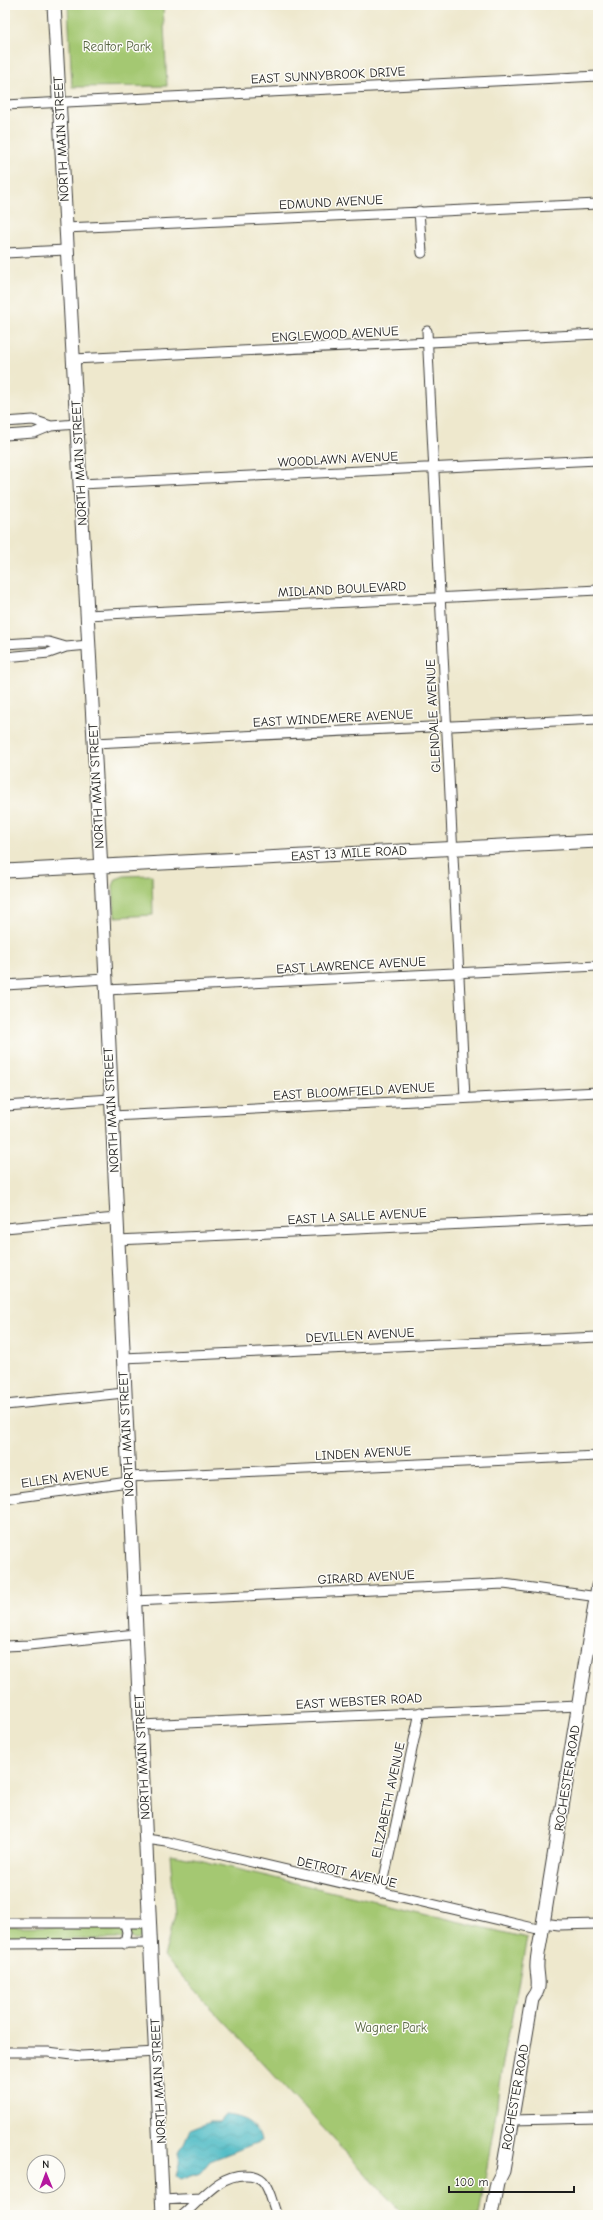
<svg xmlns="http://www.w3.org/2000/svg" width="603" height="2220" viewBox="0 0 603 2220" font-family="'Comic Neue',sans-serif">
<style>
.green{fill:#a4c872;stroke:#607247}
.water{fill:url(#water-waves);stroke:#346b70}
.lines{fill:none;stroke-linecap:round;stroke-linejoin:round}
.minor-casing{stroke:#3c3b37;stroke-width:11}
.secondary-casing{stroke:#3c3b37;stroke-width:15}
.minor{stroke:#fff;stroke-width:9}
.secondary{stroke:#fff;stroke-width:13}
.labels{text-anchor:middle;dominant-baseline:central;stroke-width:3;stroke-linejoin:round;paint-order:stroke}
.park-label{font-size:13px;fill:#52613e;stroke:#fdfcf7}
.street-label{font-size:13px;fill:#1c1c1c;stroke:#fdfcf7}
</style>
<defs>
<pattern id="water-waves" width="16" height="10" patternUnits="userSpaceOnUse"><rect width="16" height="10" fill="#4cbac4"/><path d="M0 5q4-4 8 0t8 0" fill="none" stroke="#429fa8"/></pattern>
</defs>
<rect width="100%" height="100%" fill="#fdfcf7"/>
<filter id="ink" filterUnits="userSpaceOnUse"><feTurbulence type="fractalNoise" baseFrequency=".025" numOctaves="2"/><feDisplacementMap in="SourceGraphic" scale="8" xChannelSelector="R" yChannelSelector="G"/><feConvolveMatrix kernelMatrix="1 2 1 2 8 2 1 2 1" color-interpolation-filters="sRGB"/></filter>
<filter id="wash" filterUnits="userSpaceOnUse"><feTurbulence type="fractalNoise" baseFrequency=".012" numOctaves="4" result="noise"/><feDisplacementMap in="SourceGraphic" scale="16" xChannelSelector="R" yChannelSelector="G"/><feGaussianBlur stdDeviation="0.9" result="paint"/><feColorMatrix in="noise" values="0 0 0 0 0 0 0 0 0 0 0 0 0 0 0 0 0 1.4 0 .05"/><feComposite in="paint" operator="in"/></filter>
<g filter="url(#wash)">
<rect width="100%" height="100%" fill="#eee8cd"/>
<path class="green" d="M68 5H163L167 86 72 87Z
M152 875 153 915 115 917 113 886 116 879 124 876Z
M170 1855 199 1860 527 1938 499 2084 497 2107 479 2215H404L164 1957 175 1914Z
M5 1926 120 1927 123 1928V1939L5 1940Z
M129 1933a7 7 0 1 1 14 0a7 7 0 1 1-14 0Z"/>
<path class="water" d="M226 2115C241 2116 259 2124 261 2141L210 2161 200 2173 181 2180 176 2176 180 2161 178 2153 180 2148 184 2144 190 2130 210 2122H220Z"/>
</g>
<g filter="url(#ink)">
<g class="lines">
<defs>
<path id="minor" d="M5 105 598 76
M419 211 422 253
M65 228 598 204
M5 253 66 250
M427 331 465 1098
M73 359 598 334
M5 422 33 420 51 426
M5 435 34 433 51 426 77 424
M80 484 598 460
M87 615 598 590
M5 644 37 642H49L66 647 89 645
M5 657 49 653 66 647
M94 743 598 719
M5 985 105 979
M106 990 598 966
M5 1106 111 1099
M112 1116 598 1092
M5 1228 116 1218
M117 1240 598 1218
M123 1358 598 1337
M5 1405 124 1393
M128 1477 598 1456
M5 1499 128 1482
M134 1601 504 1584 598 1597
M5 1646 29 1645 136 1634
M140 1725 579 1706
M146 1839 167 1842 542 1930
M381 1893 420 1712
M5 1923H150
M543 1923 559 1925 598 1924
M125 1924 127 1932 125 1944
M5 1944 151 1943
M5 2052H48L81 2056 157 2052
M512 2120 598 2118
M163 2200 200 2198
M183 2215C202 2199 219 2174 246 2175 252 2175 259 2177 263 2181 271 2191 272 2204 277 2215"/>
<path id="secondary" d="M54 5 100 851 163 2215
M5 871 598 841
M491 2215 497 2183 503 2171 532 1999C541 1988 538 1982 537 1969 536 1957 541 1942 542 1930L598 1586"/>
</defs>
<use href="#minor" class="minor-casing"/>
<use href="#secondary" class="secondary-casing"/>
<use href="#minor" class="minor"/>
<use href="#secondary" class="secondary"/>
</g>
</g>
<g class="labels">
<g class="park-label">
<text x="117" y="46">Realtor Park</text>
<text x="391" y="2027">Wagner Park</text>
</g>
<g class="street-label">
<text transform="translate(328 75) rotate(-3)">EAST SUNNYBROOK DRIVE</text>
<text transform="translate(61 139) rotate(-93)">NORTH MAIN STREET</text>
<text transform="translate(331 202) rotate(-3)">EDMUND AVENUE</text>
<text transform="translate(335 334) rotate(-3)">ENGLEWOOD AVENUE</text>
<text transform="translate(338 459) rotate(-3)">WOODLAWN AVENUE</text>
<text transform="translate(79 463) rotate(-93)">NORTH MAIN STREET</text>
<text transform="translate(342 589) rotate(-3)">MIDLAND BOULEVARD</text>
<text transform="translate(433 716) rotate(-93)">GLENDALE AVENUE</text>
<text transform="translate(333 718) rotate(-3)">EAST WINDEMERE AVENUE</text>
<text transform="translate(96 786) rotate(-93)">NORTH MAIN STREET</text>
<text transform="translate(349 853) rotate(-3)">EAST 13 MILE ROAD</text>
<text transform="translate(351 965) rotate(-3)">EAST LAWRENCE AVENUE</text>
<text transform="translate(354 1091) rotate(-3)">EAST BLOOMFIELD AVENUE</text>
<text transform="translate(111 1110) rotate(-93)">NORTH MAIN STREET</text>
<text transform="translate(357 1216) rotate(-3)">EAST LA SALLE AVENUE</text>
<text transform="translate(360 1335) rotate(-3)">DEVILLEN AVENUE</text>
<text transform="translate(126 1434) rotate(-93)">NORTH MAIN STREET</text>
<text transform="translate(363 1453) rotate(-3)">LINDEN AVENUE</text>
<text transform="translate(65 1477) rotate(-8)">ELLEN AVENUE</text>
<text transform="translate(366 1577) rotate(-3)">GIRARD AVENUE</text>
<text transform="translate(359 1701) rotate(-3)">EAST WEBSTER ROAD</text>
<text transform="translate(142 1757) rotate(-93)">NORTH MAIN STREET</text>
<text transform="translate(567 1778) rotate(-81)">ROCHESTER ROAD</text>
<text transform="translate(388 1800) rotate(-78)">ELIZABETH AVENUE</text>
<text transform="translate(347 1872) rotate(13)">DETROIT AVENUE</text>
<text transform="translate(158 2081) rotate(-93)">NORTH MAIN STREET</text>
<text transform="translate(515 2097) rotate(-80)">ROCHESTER ROAD</text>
</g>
</g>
<rect width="603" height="2220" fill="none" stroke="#fdfcf7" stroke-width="20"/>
<g transform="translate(46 2174) rotate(359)"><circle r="19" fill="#fdfcf7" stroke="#a3a29f"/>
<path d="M0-3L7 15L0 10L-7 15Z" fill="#b5179e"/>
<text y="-6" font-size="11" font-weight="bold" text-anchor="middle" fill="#1c1c1c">N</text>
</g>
<path d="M449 2186v6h125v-6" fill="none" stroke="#1c1c1c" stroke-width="2"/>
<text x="455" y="2186" font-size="12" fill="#1c1c1c" stroke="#fdfcf7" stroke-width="3" paint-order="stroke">100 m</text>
</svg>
